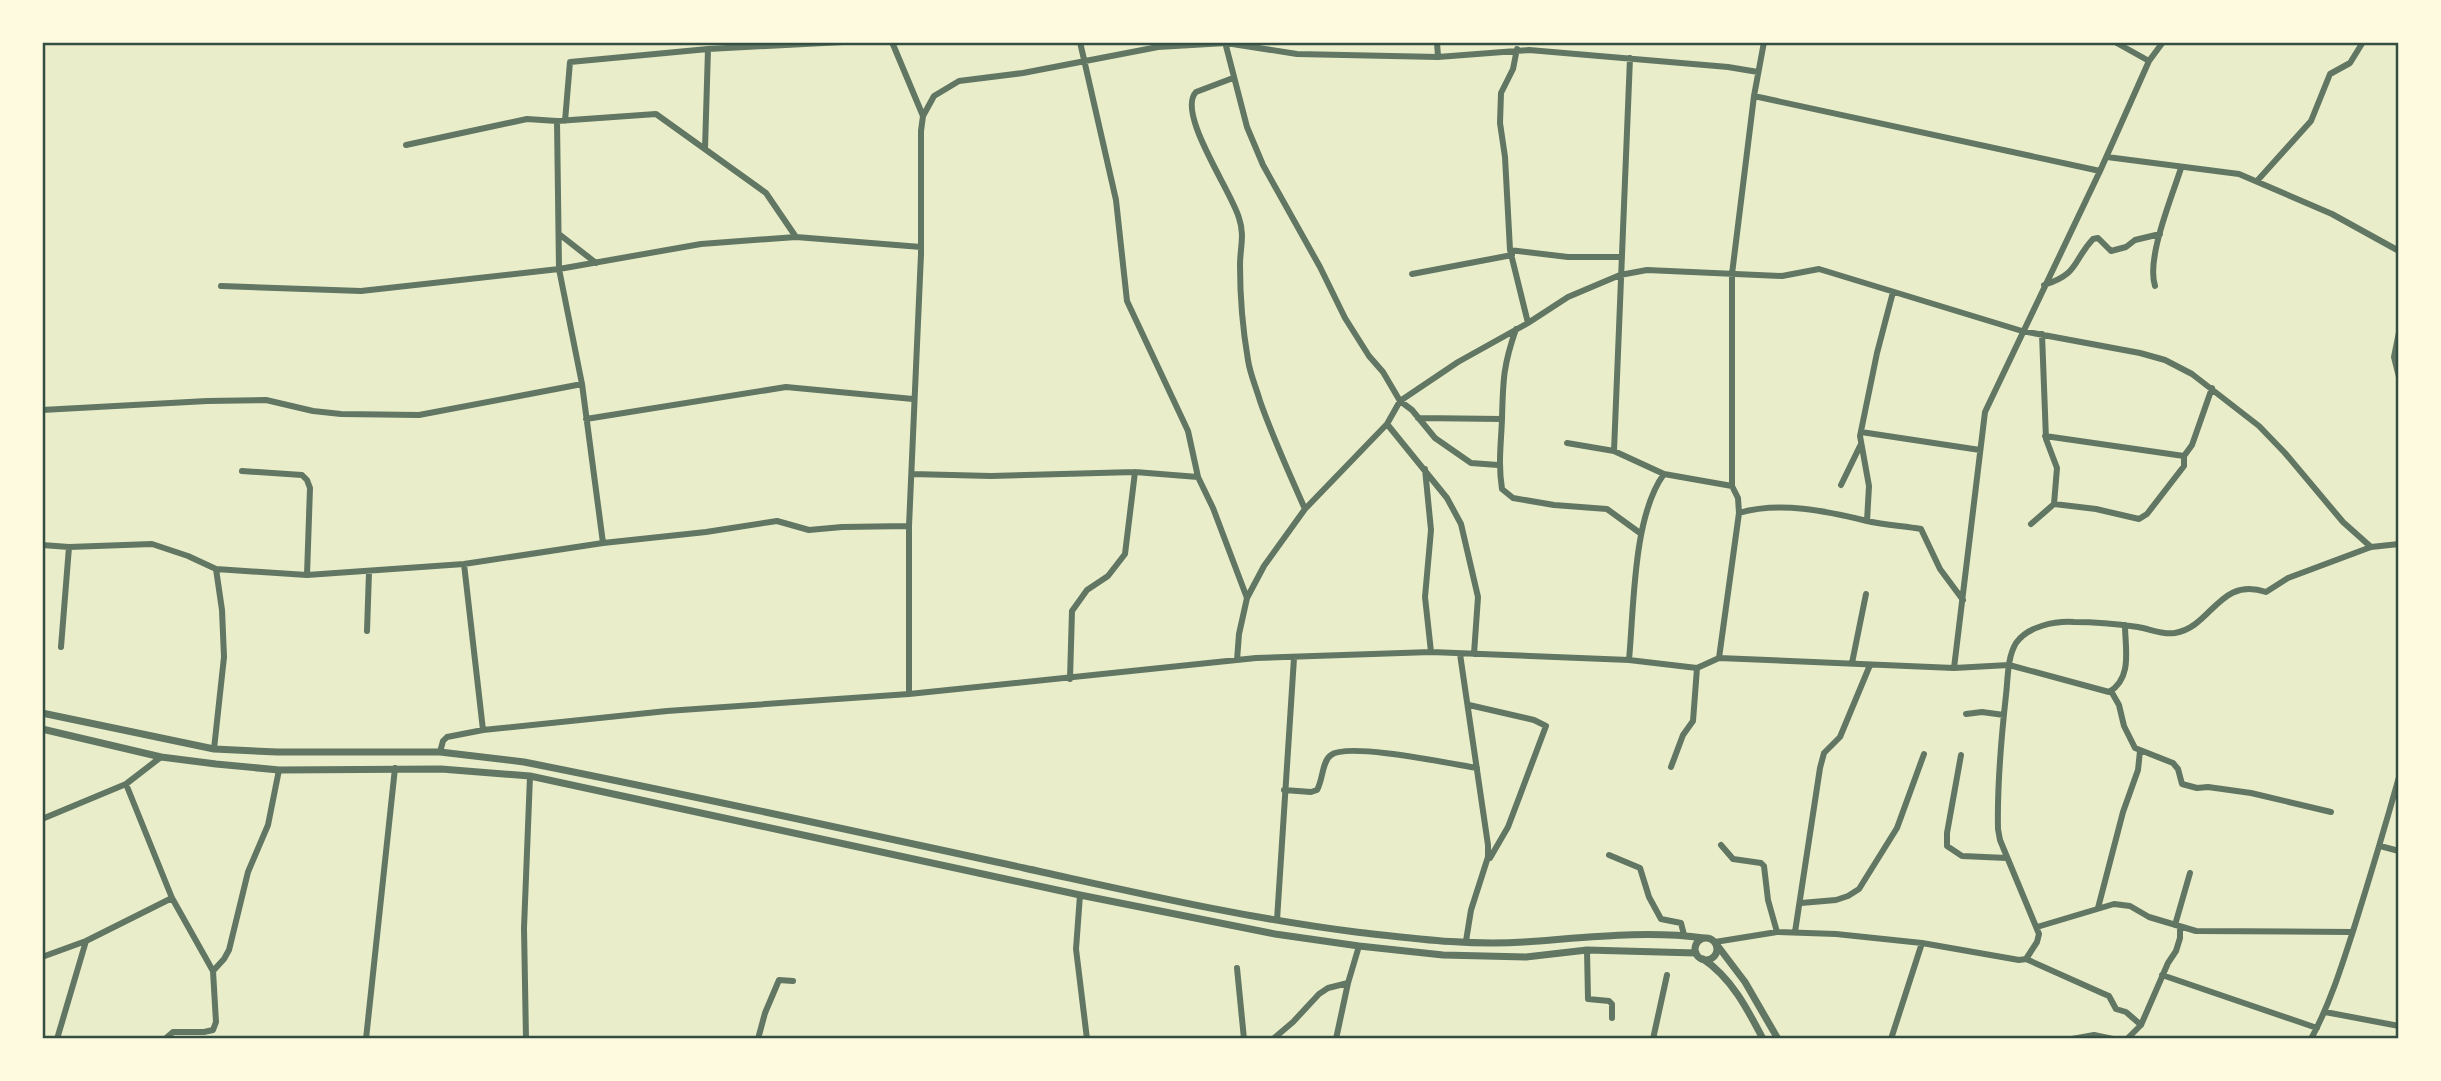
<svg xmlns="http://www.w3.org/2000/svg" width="2441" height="1081" viewBox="0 0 2441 1081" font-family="'Fira Sans Condensed',sans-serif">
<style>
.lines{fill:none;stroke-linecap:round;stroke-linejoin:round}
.minor{stroke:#617663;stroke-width:6}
.tertiary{stroke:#617663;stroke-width:7}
.neatline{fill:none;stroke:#344e41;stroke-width:2.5}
</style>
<rect width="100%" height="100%" fill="#e9edc9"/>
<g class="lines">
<path class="minor" d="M892 42 923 116
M1080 42 1116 200 1127 301 1188 431 1198 477 1213 508 1247 598
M1225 42 1247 127 1263 165 1320 267 1345 318 1369 356 1383 372 1400 401 1412 410 1435 438 1471 463 1498 465
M1437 42 1438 57
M2115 42 2149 61
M1517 49 1513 69 1501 93 1500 123 1505 157 1510 250 1528 323
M1233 78 1196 92C1176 113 1232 192 1239 218 1245 235 1240 248 1240 265 1240 294 1243 331 1248 360 1250 374 1256 387 1260 401 1273 438 1289 473 1305 509
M1754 96 2100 171
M557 121 559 269 582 384 603 543
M565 121 570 62 708 49 843 42
M406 145 527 119 557 121 656 114 766 193 796 237
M705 149 708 49
M2107 157 2239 174 2332 214 2399 251
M2257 181 2311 121 2330 74 2350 63 2363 42
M559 234 596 263
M1510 250 1568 257H1622
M1412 274 1512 255
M2044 285C2079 274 2072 262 2093 239L2098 238 2111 251 2126 247 2135 240 2160 234
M221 286 361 291 559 269 701 244 796 237 921 247
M2155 286C2146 258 2172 197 2181 168
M1516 329C1503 366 1503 381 1502 419 1501 445 1498 463 1502 489L1513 498 1554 505 1607 509 1640 533
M2399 332 2394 357 2399 377
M42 410 207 401 266 400 313 411 341 414 419 415 582 384
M1418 418 1502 419
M586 419 786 387 913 399
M1387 424 1447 498 1461 524 1478 597 1474 654
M1861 432 1980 450
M2045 436 2184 456 2192 445 2212 388
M1567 443 1614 451 1664 474 1732 486
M1614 451 1630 58
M1425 469 1431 530 1425 597 1431 652
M242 471 302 475 307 480 310 488 307 575
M912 474 991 476 1135 472 1198 477
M1841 485 1861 444
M2054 504 2096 509 2139 519 2147 514 2184 466V456
M1739 513C1779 501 1827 511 1867 521 1885 525 1903 526 1921 529L1940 569 1963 600
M1867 521 1869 486 1860 436 1877 353 1893 292
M2031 524 2054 504 2057 468 2046 439 2042 334
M42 545 69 547 152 544 188 556 216 569 307 575 464 564 603 543 706 532 777 521 809 530 842 527 909 526
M464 564 483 730
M367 631 369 572
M61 647 69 547
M1460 654 1488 845V857L1471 910 1466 941
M1719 658 1739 513 1738 498 1732 486V274L1754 96 1764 42
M1237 660 1239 634 1247 598 1264 566 1305 509 1387 424 1400 401 1458 362 1528 323 1568 297 1620 275 1647 270 1782 276 1819 269 2022 331 2140 353 2165 360 2192 374 2259 426 2285 453 2343 522 2371 547
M1629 660C1634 607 1633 516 1664 474
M1852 663 1866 594
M1954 668 1985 412 2100 171 2149 61 2163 42
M1070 679 1072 611 1087 590 1108 576 1125 554 1135 472
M2111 691 2119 705 2124 726 2135 748 2173 763 2178 769 2182 784 2197 788 2208 787 2251 793 2331 812
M909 694V526L921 254V131L923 116 934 96 959 81 1023 73 1158 47 1226 43 1297 54 1438 57 1529 50 1728 67 1758 72
M1469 705 1534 720 1546 726 1508 827 1490 858 1488 857
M1966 714 1982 712 2004 715
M214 749 224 657 222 610 216 569
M440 752 443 741 447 737 483 730 667 711 909 694 1256 658 1431 652 1629 660 1697 668 1719 658 1954 668 2009 665 2109 692C2133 678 2125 648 2125 625
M1961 755 1947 833V846L1962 856 2007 858
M1671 767 1683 735 1693 721 1697 668
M126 784 172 898 213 971 216 1022 213 1030 204 1032H173L165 1039
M1284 790 1311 792 1317 790C1323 780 1322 761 1331 755 1348 742 1452 764 1477 768
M42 819 126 784 161 757
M1721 845 1733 859 1761 863 1764 866 1768 900 1777 932
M2380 846 2399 851
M1609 855 1640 868 1649 897 1661 919 1681 923 1684 935
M1080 895 1076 949 1087 1039
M1801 903 1836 900 1848 896 1859 889 1897 828 1924 754
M2098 908 2123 812 2138 770 2140 751
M1277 920 1294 658
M2175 925 2190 873
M2037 927 2114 904 2130 906 2149 917 2196 931 2352 932
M1795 932 1820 768 1824 753 1840 737 1870 665
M1715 942 1777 932 1836 934 1922 943 2019 960 2026 959 2037 942 2039 934 2000 840 1998 829C1997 783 2001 740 2006 695 2008 679 2007 658 2016 643 2028 626 2055 621 2074 622 2095 622 2117 624 2138 627 2150 629 2162 635 2175 633 2212 627 2219 576 2266 592L2288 578 2371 547 2399 544
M1587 950 1588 999 1609 1001 1612 1004V1018
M42 957 86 941
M2026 959 2102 993 2109 996 2116 1009 2126 1012 2141 1025
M1237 968 1244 1039
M213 971 224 959 229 950 248 872 268 825 279 770
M2162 975 2317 1028
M2325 1012 2399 1026
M57 1039 86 941 172 898
M366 1039 395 768
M526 1039 524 928 530 776
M758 1039 765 1013 779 980 793 981
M1273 1039 1293 1022 1319 994 1328 988 1348 983
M1336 1039 1348 983 1359 946
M1653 1039 1667 975
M1891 1039 1922 943
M2072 1039 2094 1035 2113 1039
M2127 1039 2141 1025 2168 963 2176 951 2180 938V928
M2311 1039C2330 1004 2342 965 2354 928 2370 877 2385 827 2399 777"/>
<path class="tertiary" d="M42 713 214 749 277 752H440L524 762C691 795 858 832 1024 868 1134 892 1244 918 1356 932 1411 938 1468 946 1524 942 1584 938 1644 930 1704 938
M42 729 161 757 216 764 279 770 441 769 530 776 1080 895 1275 934 1359 946 1443 955 1526 957 1587 950 1696 953
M1695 949a11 11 0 1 1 22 0a11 11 0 1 1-22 0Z
M1717 945 1745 982 1778 1039
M1703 959C1731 977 1748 1010 1763 1039"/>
</g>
<rect width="2441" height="1081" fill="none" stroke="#fefae0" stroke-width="88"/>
<rect x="44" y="44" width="2353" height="993" class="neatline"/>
</svg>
